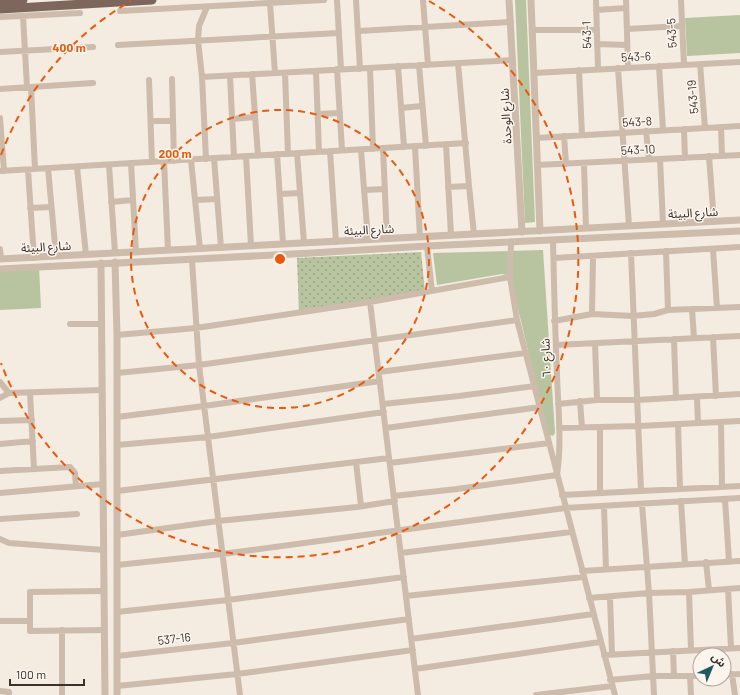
<svg xmlns="http://www.w3.org/2000/svg" width="740" height="695" viewBox="0 0 740 695" font-family="Barlow,'Noto Sans Arabic',sans-serif">
<style>
.grass{fill:#b8c4a0}
.park{fill:url(#park-dots)}
.lines{fill:none;stroke-linecap:round;stroke-linejoin:round}
.minor{stroke:#cdbbac;stroke-width:6}
.tertiary{stroke:#cdbbac;stroke-width:7}
.primary{stroke:#7d675c;stroke-width:9}
.ring{fill:none;stroke:#e8590c;stroke-width:2;stroke-dasharray:7 5}
.labels{text-anchor:middle;dominant-baseline:central;stroke-width:3;stroke-linejoin:round;paint-order:stroke}
.street-label{font-size:12px;fill:#3b302b;stroke:#fbf5ee}
.centre{fill:#e8590c;stroke:#fbf5ee;stroke-width:2}
.ring-label{font-size:12px;text-anchor:middle;font-weight:bold;fill:#e8590c;stroke:#fbf5ee;stroke-width:3;stroke-linejoin:round;paint-order:stroke}
</style>
<defs>
<pattern id="park-dots" width="8" height="8" patternUnits="userSpaceOnUse"><rect width="8" height="8" fill="#b8c4a0"/><path d="M2 2h.1M6 6h.1" fill="none" stroke="#97a083" stroke-width="1.8" stroke-linecap="round"/></pattern>
</defs>
<rect width="100%" height="100%" fill="#f4ebe1"/>
<path class="grass" d="M515 0H526L535 222 525 223Z
M740 15V53L687 56 685 18Z
M543 250 555 433 553 436 549 435 548 433 511 280 506 275 502 274 437 285 433 253Z
M39 267 41 308 0 310V269Z"/>
<path class="park" d="M421 252 425 292 299 313 297 258Z"/>
<g class="lines">
<path class="minor" d="M337 0 341 69
M356 0 360 69
M423 0 428 65
M596 0 598 69
M626 0 628 68
M681 0 684 65
M270 3 275 73
M596 10 626 8
M120 11 324 0
M23 16 27 87
M0 17 80 13
M627 29 682 26
M532 30H597
M359 31 511 22
M597 44 627 45
M118 45 339 33
M0 52 93 47
M458 63 469 186 474 234
M700 64 705 128
M419 65 426 146
M398 66 404 147
M659 66 663 130
M370 68 373 149
M618 68 629 226
M337 69 342 150
M579 70 582 135
M316 71 319 152
M285 73 288 154
M534 73 740 62
M252 74 258 156
M230 76 234 157
M202 77 513 60
M172 79 174 161
M149 80 152 162
M31 87 35 169
M0 89 93 83
M401 108 422 106
M318 114 340 113
M0 118 4 171
M232 119 255 117
M151 121H173
M721 127 722 156
M684 129 685 158
M646 131 649 159
M564 136 566 164
M536 138 740 126
M446 144 451 235
M415 147 420 237
M383 148 387 239
M361 150 368 240
M330 151 336 242
M297 153 304 243
M277 154 283 244
M246 156 251 246
M709 156 714 222
M214 158 221 248
M206 159 202 77 198 40 199 26 207 7
M660 159 663 224
M191 160 200 249
M164 161 168 250
M131 163 136 252
M584 163 586 228
M109 165 115 253
M537 165 740 155
M77 167 86 255
M48 168 56 256
M28 170 34 258
M0 171 466 143
M448 187 469 186
M364 190 385 189
M280 194 300 193
M195 200 217 199
M111 202 133 200
M30 208 51 207
M427 246 432 291
M0 249 1 259
M713 249 717 308
M666 251 668 310
M631 253 641 491
M554 258 740 247
M192 260 199 365 240 695
M510 277 511 242
M370 302 418 695
M692 309 694 338
M592 314 593 256
M554 321 592 314 633 316 654 314 668 310 740 307
M70 324H102
M117 335 196 328 370 302 510 277 517 320 615 695
M713 337 716 396
M674 339 676 398
M595 343 597 400
M556 345 740 336
M379 372 526 353
M117 373 199 365 517 320
M0 382 9 393
M30 393 34 469
M697 397 698 423
M0 398 9 393 102 390
M580 401 582 428
M383 404 459 396 535 386
M558 404 597 400H637L740 394
M117 417 204 406 380 381
M0 421 32 420
M721 422 722 487
M678 424 680 489
M386 428 540 407
M559 428 639 426 740 421
M0 444 33 441
M117 445 208 437 384 412
M356 462 361 506
M390 463 549 443
M0 471 70 467 75 473 76 486
M117 491 389 458
M0 493 103 484
M600 493V428
M562 495 740 486
M394 496 457 489 557 475C562 442 558 407 557 374 555 330 554 285 553 240
M725 499 729 561
M681 501 685 564
M642 504 649 593 654 695
M604 506 606 569
M0 519 77 514
M117 535 218 521 357 507 395 501
M0 539 9 543 104 550
M401 553 571 532
M706 562 709 590
M117 565 222 554 565 508 740 498
M582 571 740 561
M728 589 731 648
M104 591 30 592V631L104 630
M689 592 691 650
M406 596 583 577
M610 597 612 655
M589 598 649 593 689 592 740 588
M117 612 228 600 404 577
M0 621H30
M411 639 593 614
M673 651 674 676
M604 655 740 648
M117 656 233 643 409 619
M415 669 600 642
M732 674 735 695
M724 675 740 674
M690 676 691 695
M610 680 653 676H700
M117 686 237 674 413 650
M0 691 9 692V695
M62 695V630
M536 695 612 686"/>
<path class="tertiary" d="M509 0 522 232
M531 0 540 231
M0 259 740 220
M115 262 117 335V695
M101 263 105 695
M0 269 312 253 427 246 740 231"/>
<path class="primary" d="M0 1 23 0
M0 9 152 0"/>
</g>
<g class="ring">
<circle cx="280" cy="259" r="149"/>
<path d="M1 155A298 298 0 0 1 131 1M429 1A298 298 0 1 1 1 363"/>
</g>
<g class="labels">
<g class="street-label">
<text transform="translate(671 33) rotate(-93)">543-5</text>
<text transform="translate(586 35) rotate(-91)">543-1</text>
<text transform="translate(636 56) rotate(-3)">543-6</text>
<text transform="translate(692 97) rotate(-95)">543-19</text>
<text transform="translate(505 116) rotate(-93)">شارع الوحدة</text>
<text transform="translate(637 121) rotate(-4)">543-8</text>
<text transform="translate(638 149) rotate(-3)">543-10</text>
<text transform="translate(693 212) rotate(-3)">شارع البيئة</text>
<text transform="translate(369 229) rotate(-3)">شارع البيئة</text>
<text transform="translate(46 246) rotate(-3)">شارع البيئة</text>
<text transform="translate(545 358) rotate(-92)">شارع ٦٠</text>
<text transform="translate(174 638) rotate(-7)">537-16</text>
</g>
</g>
<circle cx="280" cy="259" r="6" class="centre"/>
<g class="ring-label">
<text x="69" y="52">400 m</text>
<text x="175" y="158">200 m</text>
</g>
<g transform="translate(712 667) rotate(44)"><circle r="19" fill="#fbf5ee" stroke="#aea6a0"/>
<path d="M0-3L7 15L0 10L-7 15Z" fill="#1f5a5e"/>
<text y="-6" font-size="11" font-weight="bold" text-anchor="middle" fill="#3b302b">ش</text>
</g>
<path d="M10 679v6h74v-6" fill="none" stroke="#3b302b" stroke-width="2"/>
<text x="16" y="679" font-size="12" fill="#3b302b" stroke="#fbf5ee" stroke-width="3" paint-order="stroke">100 m</text>
</svg>
